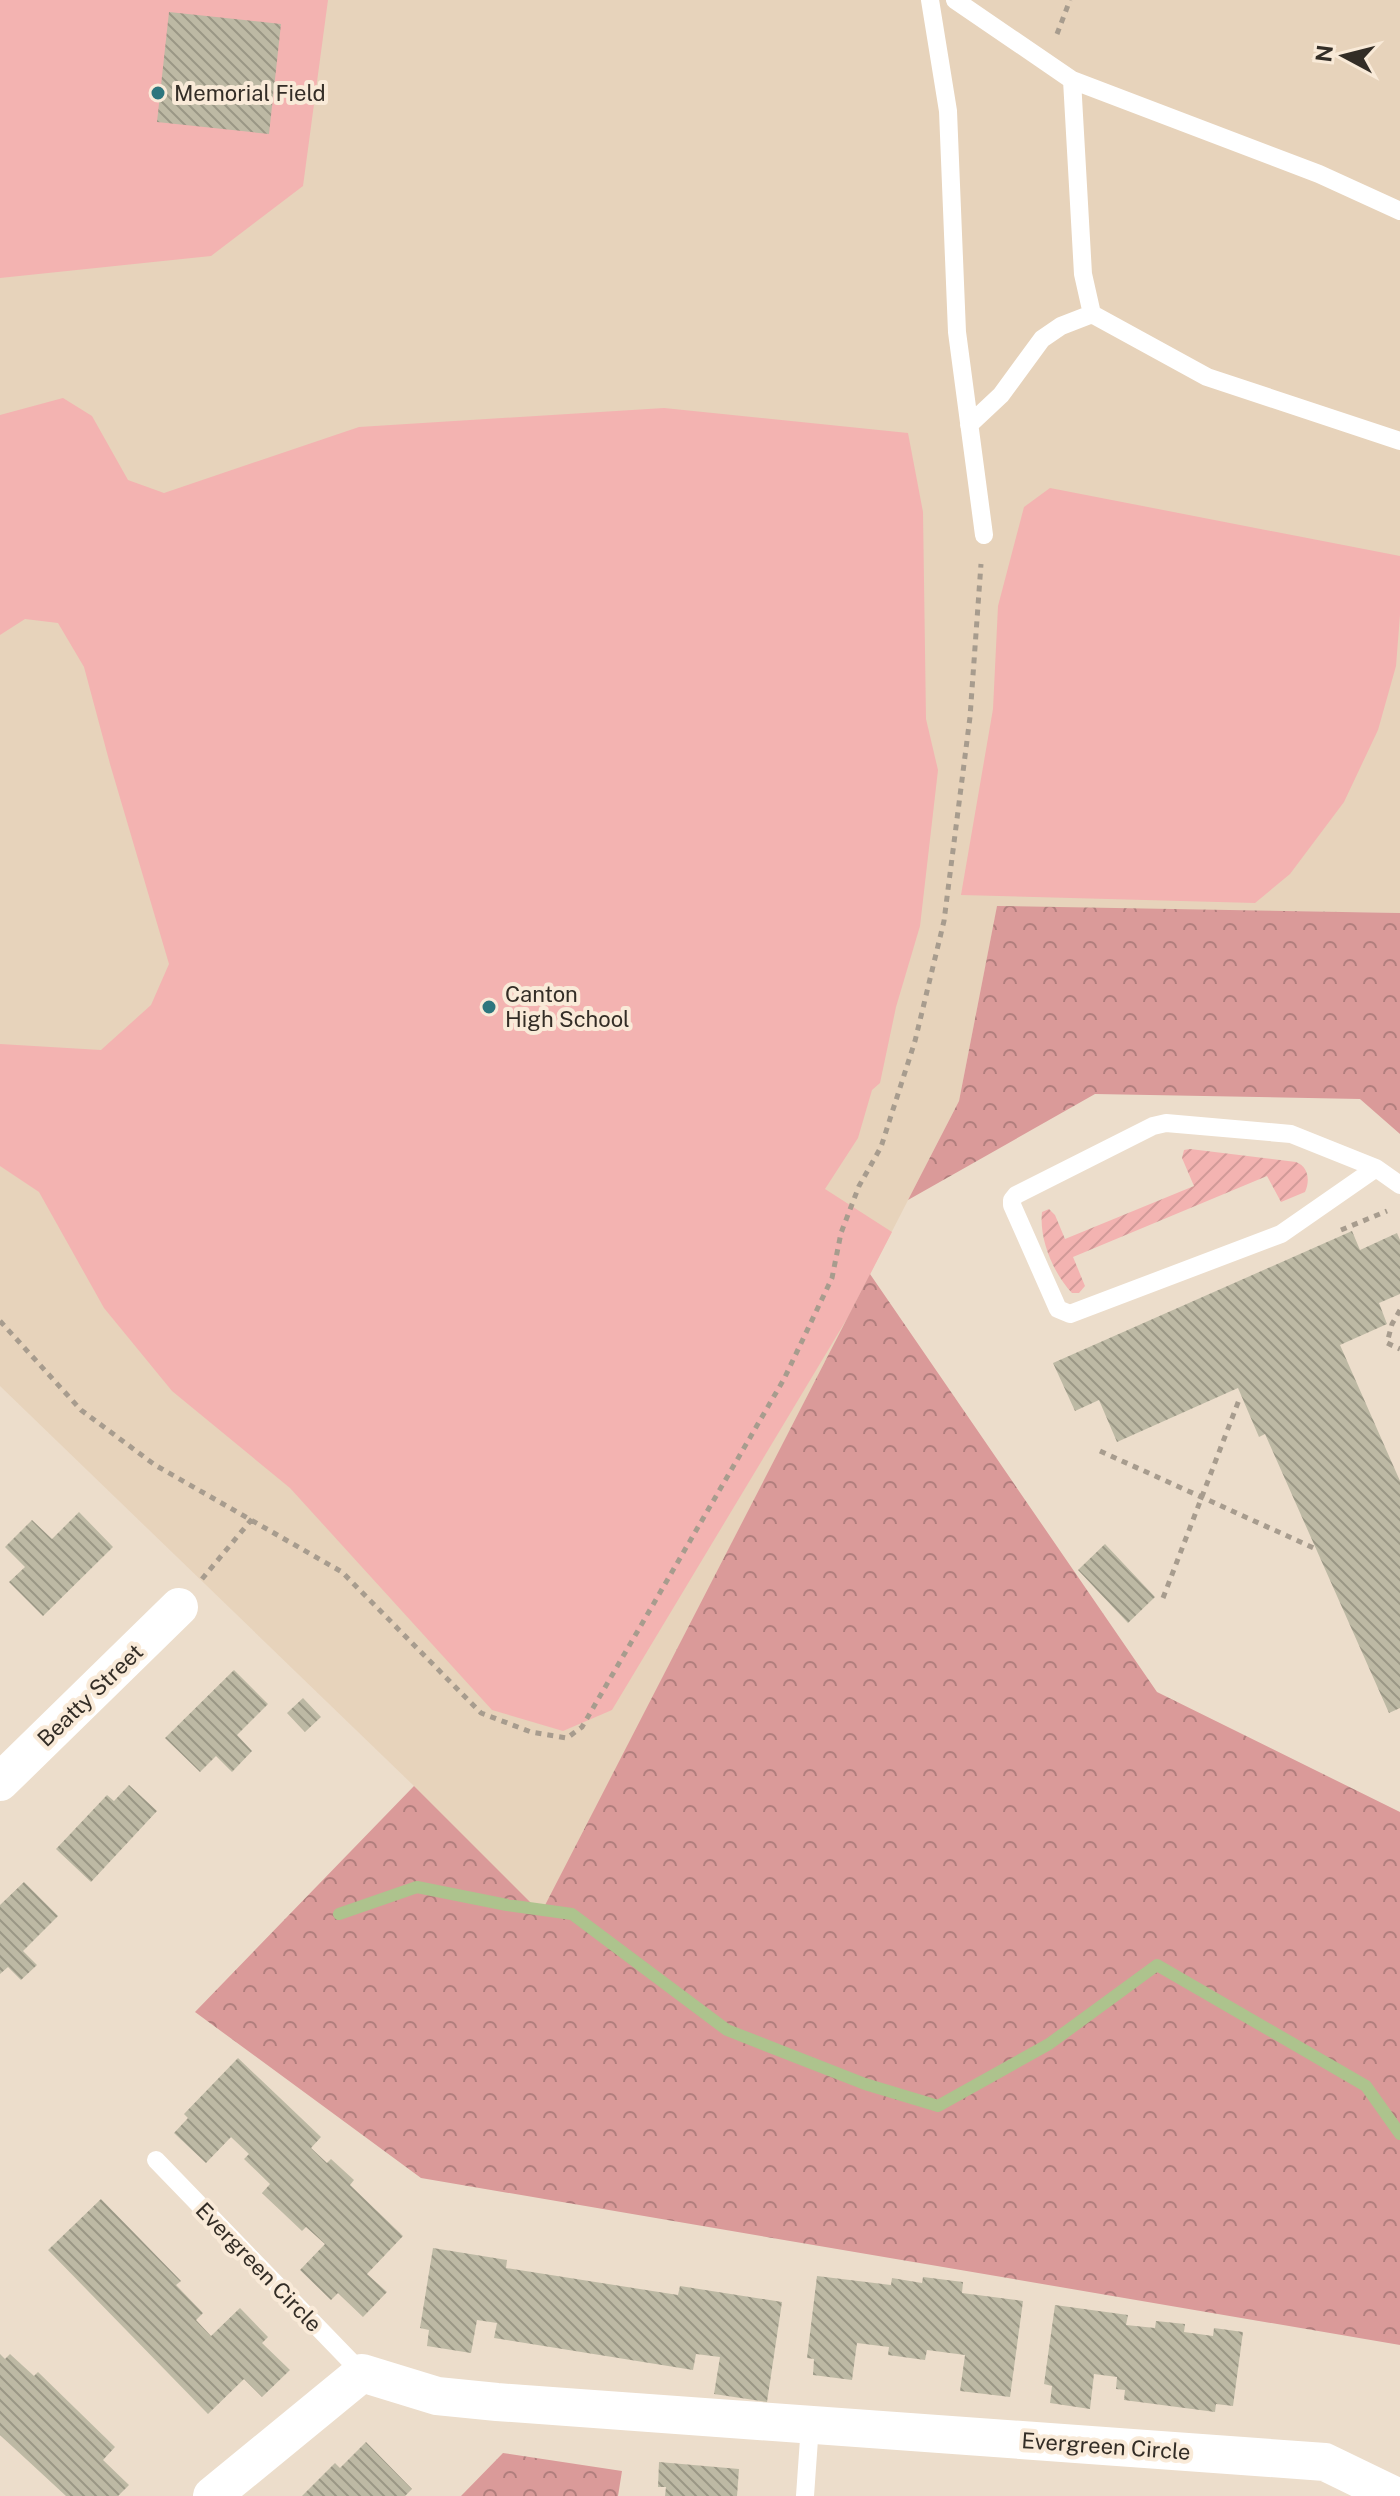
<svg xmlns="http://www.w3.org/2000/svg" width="1400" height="2496" viewBox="0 0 1400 2496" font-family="'Public Sans',sans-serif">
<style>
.built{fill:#e7d3bb}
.grass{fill:#f3b3b1}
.forest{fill:url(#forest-crowns)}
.garden{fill:url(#garden-furrows)}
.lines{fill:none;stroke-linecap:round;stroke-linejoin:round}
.stream{stroke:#adc38d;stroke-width:12}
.building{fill:url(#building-back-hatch)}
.path{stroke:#a79c8e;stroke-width:5;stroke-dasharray:6 6;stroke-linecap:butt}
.lane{stroke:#fff;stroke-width:18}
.street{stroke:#fff;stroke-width:38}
.poi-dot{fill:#2d767e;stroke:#f9ead8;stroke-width:3}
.labels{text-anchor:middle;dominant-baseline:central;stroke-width:8;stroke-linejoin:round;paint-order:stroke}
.poi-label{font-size:22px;fill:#332d26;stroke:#f9ead8;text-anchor:start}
.street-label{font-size:22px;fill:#332d26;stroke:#f9ead8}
</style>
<defs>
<pattern id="forest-crowns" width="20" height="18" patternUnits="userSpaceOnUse" patternTransform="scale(2)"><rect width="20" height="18" fill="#da9a99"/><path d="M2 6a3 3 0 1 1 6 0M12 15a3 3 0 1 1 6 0" fill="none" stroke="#b17e7d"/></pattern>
<pattern id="garden-furrows" width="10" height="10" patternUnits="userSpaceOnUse" patternTransform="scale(2)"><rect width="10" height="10" fill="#f3b3b1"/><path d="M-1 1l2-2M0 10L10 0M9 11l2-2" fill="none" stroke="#d19a98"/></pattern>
<pattern id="building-back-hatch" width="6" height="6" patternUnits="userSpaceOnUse" patternTransform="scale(2)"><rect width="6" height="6" fill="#bdb9a4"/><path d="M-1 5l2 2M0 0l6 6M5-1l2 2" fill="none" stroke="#9a9785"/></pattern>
</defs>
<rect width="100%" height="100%" fill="#ecddcb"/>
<path class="built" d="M0 0H1400V913L997 907 959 1101 541 1914 414 1786 0 1386Z"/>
<path class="grass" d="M0 0H328L303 186 211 256 0 278Z
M63 398 92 416 128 480 164 493 359 427 664 408 908 433 923 512 926 719 938 770 920 926 896 1007 880 1083 872 1090 858 1138 825 1189 892 1232 848 1317 612 1710 563 1731 492 1710 290 1488 172 1391 104 1308 39 1192 0 1166V1044L101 1050 151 1005 169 964 110 764 84 667 58 623 25 619 0 635V415Z
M1050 488 1400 556V615L1396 666 1378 730 1344 802 1290 874 1255 903 961 895 993 709 998 606 1024 507Z"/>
<path class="forest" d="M997 906 1400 913V1134L1360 1099 1095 1094 908 1200 959 1101Z
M870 1274 1157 1692 1400 1812V2345L421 2178 195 2012 414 1786 541 1913Z
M503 2453 622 2471 618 2496H461Z"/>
<path class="garden" d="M1190 1149 1296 1162C1309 1167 1310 1181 1305 1192L1281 1202 1267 1176 1073 1257 1085 1286 1079 1293H1072C1053 1273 1039 1239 1042 1212L1049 1209 1055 1215 1065 1239 1194 1186 1182 1158 1184 1150Z"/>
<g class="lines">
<path class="stream" d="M339 1914 417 1887 507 1905 572 1914 727 2030 865 2084 938 2106 1049 2044 1157 1965 1366 2086 1400 2134"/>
</g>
<path class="building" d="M169 12 281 24 269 134 157 122Z
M1352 1231 1360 1250 1397 1233 1400 1240V1294L1379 1303 1387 1324 1340 1345 1400 1481V1708L1389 1713 1265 1434 1259 1437 1238 1388 1117 1442 1099 1400 1075 1411 1053 1363Z
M79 1512 113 1547 43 1616 9 1582 25 1567 5 1547 32 1520 52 1539Z
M1105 1544 1155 1597 1128 1623 1078 1570Z
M234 1670 268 1704 237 1735 252 1751 232 1772 216 1756 200 1772 165 1738Z
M303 1698 321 1717 305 1732 287 1713Z
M129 1785 157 1811 91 1882 56 1849 107 1795 114 1801Z
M24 1882 58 1916 23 1951 37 1965 21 1980 8 1967 0 1974V1905Z
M238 2058 321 2137 311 2148 327 2163 331 2159 354 2180 350 2185 403 2236 367 2274 387 2292 363 2317 338 2293 331 2300 300 2270 325 2244 306 2227 302 2231 262 2193 270 2184 244 2159 249 2154 231 2137 206 2163 174 2133 188 2118 184 2114Z
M101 2199 181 2281 176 2285 203 2313 196 2320 211 2336 240 2308 268 2337 262 2343 290 2370 262 2397 244 2379 208 2414 48 2250Z
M433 2248 507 2260 506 2268 678 2295 680 2286 782 2302 767 2402 714 2394 720 2357 696 2354 693 2370 494 2338 497 2323 477 2320 471 2353 427 2346 429 2330 420 2328Z
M817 2276 891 2285 892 2278 922 2283 923 2277 963 2282 962 2293 1023 2301 1010 2397 960 2391 965 2355 927 2350 925 2360 888 2355 889 2347 857 2343 852 2380 813 2375 814 2359 807 2358Z
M1055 2305 1128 2315 1126 2325 1155 2328 1156 2321 1185 2324 1184 2332 1213 2336 1214 2328 1243 2332 1233 2406 1216 2404 1215 2412 1124 2400 1125 2390 1116 2389 1117 2377 1094 2374 1090 2409 1050 2403 1052 2386 1044 2384Z
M0 2354 5 2359 10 2354 34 2376 38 2372 115 2447 103 2460 129 2485 118 2496H66L0 2435Z
M366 2442 412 2489 405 2496H302L335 2463 340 2468Z
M659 2462 739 2469 737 2496H665L666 2487H658Z"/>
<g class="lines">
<path class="path" d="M1057 34 1070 0
M1341 1230 1387 1211
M1400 1310 1392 1324 1387 1343 1400 1349
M0 1321 81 1410 155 1465 342 1572 481 1713 531 1732 567 1738 582 1727 784 1379 832 1278 841 1233 859 1186 881 1147 915 1041 944 921 970 717 981 564
M1100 1451 1316 1549
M202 1579 252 1519
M1163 1598 1239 1400"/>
<path class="lane" d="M930 0 948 111 957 332 984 535
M955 0 1072 80 1319 174 1400 211
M1072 80 1083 274 1092 314 1207 377 1400 441
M969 425 1001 395 1042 339 1061 326 1092 314
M1376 1168 1281 1234 1070 1314 1058 1309 1012 1205V1200L1016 1195 1153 1126 1166 1123 1291 1134 1376 1168 1400 1185
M156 2160 362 2373
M805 2496 810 2425"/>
<path class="street" d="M0 1782 179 1607
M212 2496 362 2373 437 2396 497 2402 1325 2462 1395 2496"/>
</g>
<g class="poi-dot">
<circle cx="158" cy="93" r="8"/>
<circle cx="489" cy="1007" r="8"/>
</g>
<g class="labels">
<g class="poi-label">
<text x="174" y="93">Memorial Field</text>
<text x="505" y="994">Canton<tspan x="505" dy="25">High School</tspan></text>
</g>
<g class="street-label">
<text transform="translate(90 1695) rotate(-44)">Beatty Street</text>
<text transform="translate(259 2267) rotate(46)">Evergreen Circle</text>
<text transform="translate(1106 2446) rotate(4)">Evergreen Circle</text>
</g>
</g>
<g transform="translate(1344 56) rotate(277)" stroke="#f9ead8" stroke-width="6" paint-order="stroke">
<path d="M0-6L14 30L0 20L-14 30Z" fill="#332d26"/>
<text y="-12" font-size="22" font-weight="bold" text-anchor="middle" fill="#332d26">N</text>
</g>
</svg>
